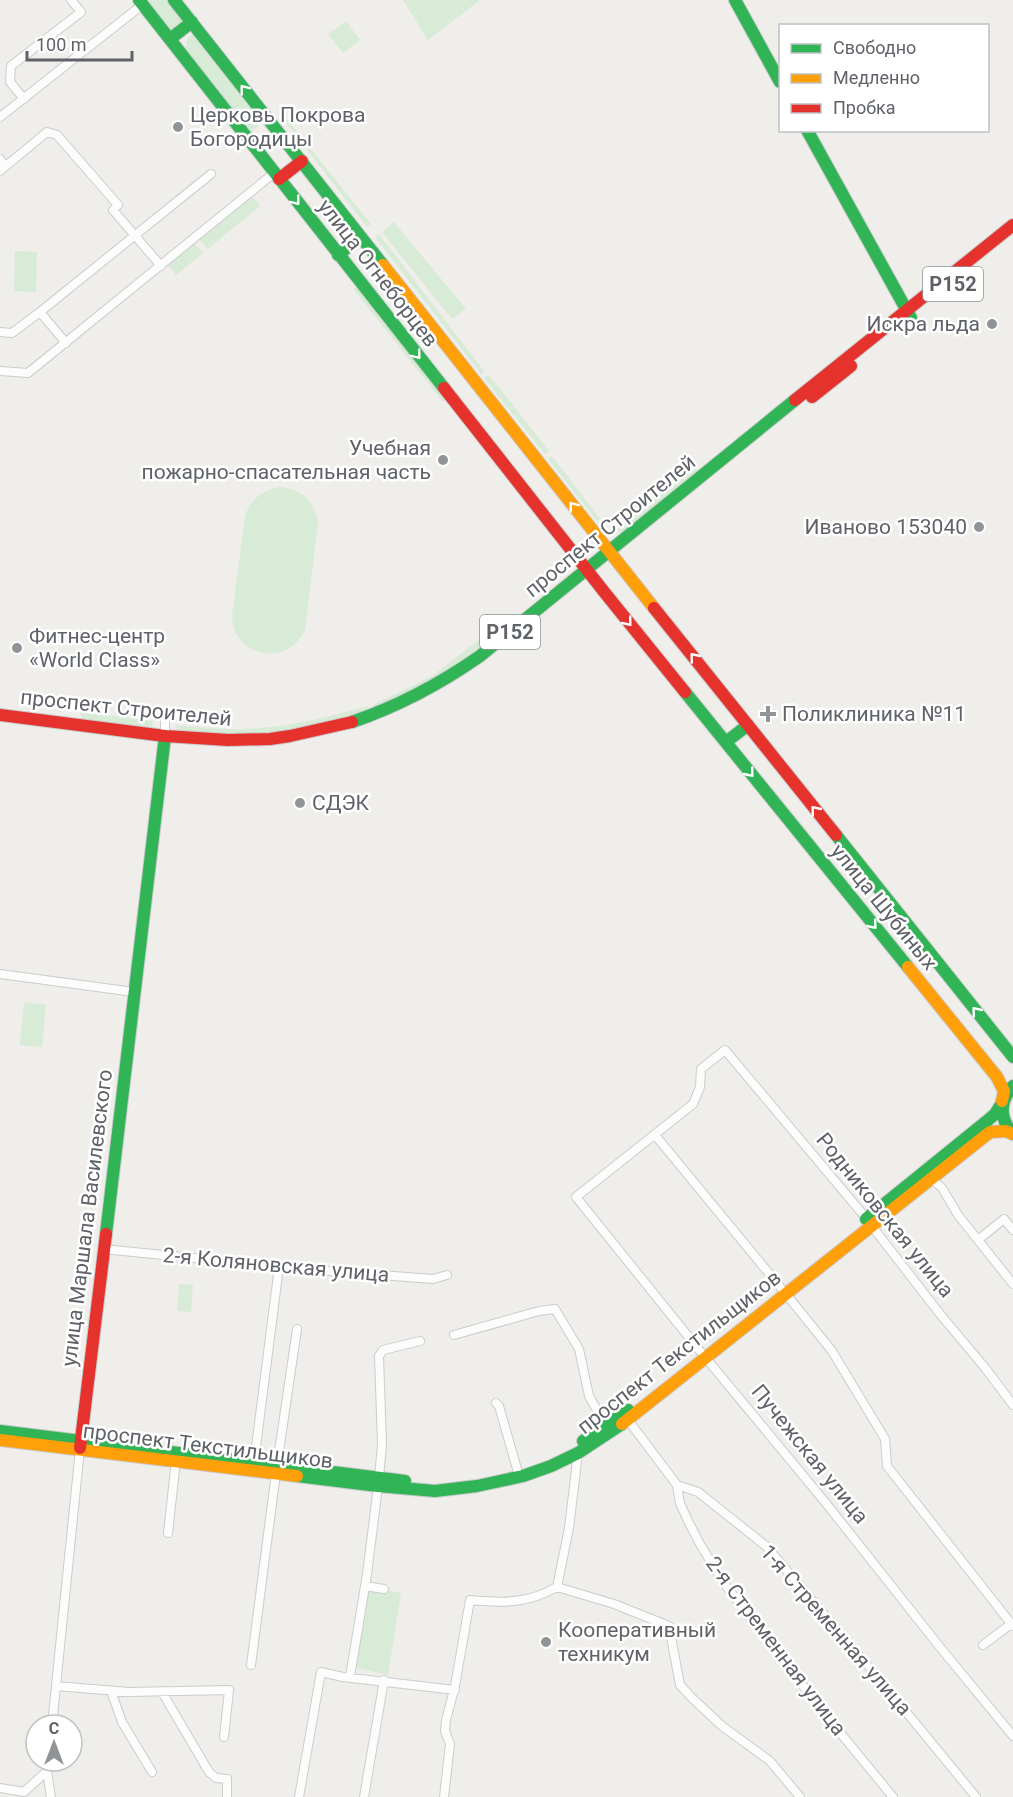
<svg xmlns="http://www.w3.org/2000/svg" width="1013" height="1797" viewBox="0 0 1013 1797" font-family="Roboto,sans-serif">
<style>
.green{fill:#d8ebd6}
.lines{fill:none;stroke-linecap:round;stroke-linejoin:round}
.street-casing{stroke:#cbcccc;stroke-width:10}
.fast-casing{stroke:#cacacb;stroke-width:14}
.slow-casing{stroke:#cacacb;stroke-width:14}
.jam-casing{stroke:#cacacb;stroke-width:14}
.street{stroke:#fdfcfc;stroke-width:8}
.fast{stroke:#30b455;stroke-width:12}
.slow{stroke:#ff9f0a;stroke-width:12}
.jam{stroke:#e5322d;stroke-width:12}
.oneway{stroke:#fff}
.poi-dot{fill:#919496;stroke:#fff;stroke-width:2}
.labels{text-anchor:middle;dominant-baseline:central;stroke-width:5;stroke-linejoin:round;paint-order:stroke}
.shield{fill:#fff;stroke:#8f9295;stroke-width:1.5}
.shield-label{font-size:20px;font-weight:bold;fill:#5f6368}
.poi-label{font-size:21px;fill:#5f6368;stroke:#fff;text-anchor:start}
.street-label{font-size:21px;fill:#5f6368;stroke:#fff}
</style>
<rect width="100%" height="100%" fill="#efeeea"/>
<path class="green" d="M147 0H173L187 19 175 30 169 28Z
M403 0H480L428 40Z
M346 21 360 40 343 53 328 34Z
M193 34H196L267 119 251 132 186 49 187 39Z
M283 114 371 224 367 227 280 115Z
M251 195 260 206 208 249 199 239Z
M394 222 466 309 452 319 382 232Z
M379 234 484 371 481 374 375 237Z
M194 243 203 253 176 275 168 265Z
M15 251 37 252 36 292 14 291Z
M357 286 447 399 443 402 353 289Z
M489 375 549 451 545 454 484 378Z
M552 456 600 519 597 521 548 459Z
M688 458 700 474 622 535 610 520Z
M281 487C302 489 316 503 318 523L305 630C287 668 234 658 232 616L245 516C251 498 263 490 281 487Z
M488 633 492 638 438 679 375 710 373 705 432 676Z
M368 706 370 712 310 728 243 735 180 731 174 725C197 727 221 730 244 729 286 728 327 717 368 706Z
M80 712 153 721 152 728 82 719Z
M24 1002 46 1005 42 1047 20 1045Z
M179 1284 193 1285 191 1312 177 1311Z
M365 1586 401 1593 388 1675 352 1667Z"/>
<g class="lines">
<defs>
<path id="street" d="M24 99 10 82 11 66 81 12 71 0
M0 117 142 5
M0 159 5 166
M0 171 47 132 57 135 118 205 113 210 161 266
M40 312 66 343
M0 332 12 333 40 312 211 174
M0 371 28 373 274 173
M165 736V717
M0 974 134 992
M655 1135 781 1288
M930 1178 942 1188 958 1215 1013 1284
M871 1225 940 1314 986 1369 1013 1405
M978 1240 1004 1219 1013 1230
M103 1249 315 1270 433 1279 447 1275
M786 1294 832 1351 879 1429 885 1439 887 1466 1013 1626
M454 1335 539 1311 555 1309 579 1349 589 1396 606 1426
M700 1351 576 1197 693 1104 700 1087 701 1069 725 1050 866 1218
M705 1357 825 1502 939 1646 1013 1736
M496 1403 499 1406 517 1469
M628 1420 677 1485 680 1503 688 1521 700 1544 723 1582 828 1718 893 1797
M578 1453 569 1528 557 1587 614 1604 669 1626 680 1685 691 1697 722 1726 770 1761 800 1797
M254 1462 279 1267
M277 1465 297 1329
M379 1478 382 1444 379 1356 383 1350 420 1341
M677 1485 698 1492 766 1546 880 1680 976 1797
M168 1533 176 1460
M365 1586 384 1589
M983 1645 1011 1624
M251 1665 276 1473
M350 1677 367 1574 378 1486
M56 1686 129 1692 229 1690 224 1737
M111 1691 122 1722 152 1772
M162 1692 209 1772 216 1778 227 1779V1797
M52 1725 80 1449
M48 1761 47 1771 51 1797
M0 1788 24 1792 47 1771
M299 1797 321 1672 343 1677 455 1690
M364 1797 384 1680
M444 1797 450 1744 445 1731 446 1720 455 1686 470 1600C503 1603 527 1604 557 1587"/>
<path id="fast" d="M139 0 444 388
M174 0 383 265
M735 0 780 82
M170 39 192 22
M807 130 911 318
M338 255 361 237
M685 692 908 967
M352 722C399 706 440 684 480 656L795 400
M726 742 748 725
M836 835 1013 1057
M1013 1086C999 1102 999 1118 1013 1134
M866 1219 987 1121 995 1114 1002 1103
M106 1234 165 736
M0 1431 405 1481
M583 1441 628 1410
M297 1476 378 1486 435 1491 477 1486 523 1476 551 1466 578 1453 622 1424"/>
<path id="slow" d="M383 265 654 608
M908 967 997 1077 1004 1091 1002 1101
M622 1424 990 1132 1006 1131 1013 1134
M0 1440 297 1476"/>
<path id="jam" d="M279 179 302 161
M444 388 605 593 685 692
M812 397 851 366
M795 400 1013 225
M654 608 836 835
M0 715 165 736 228 740 270 739 290 736 352 722
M80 1448 106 1234"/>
</defs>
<use href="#street" class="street-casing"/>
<use href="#fast" class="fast-casing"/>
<use href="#slow" class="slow-casing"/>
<use href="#jam" class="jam-casing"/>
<use href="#street" class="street"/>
<use href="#fast" class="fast"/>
<use href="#slow" class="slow"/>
<use href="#jam" class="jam"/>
</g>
<defs><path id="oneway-chevron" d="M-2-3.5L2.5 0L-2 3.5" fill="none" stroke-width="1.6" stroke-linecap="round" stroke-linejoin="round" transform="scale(1.5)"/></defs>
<g class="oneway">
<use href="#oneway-chevron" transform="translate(244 89) rotate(-128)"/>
<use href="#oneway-chevron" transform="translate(296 201) rotate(52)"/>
<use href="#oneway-chevron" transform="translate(417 355) rotate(52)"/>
<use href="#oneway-chevron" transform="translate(573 506) rotate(-128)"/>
<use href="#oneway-chevron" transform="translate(628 622) rotate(51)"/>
<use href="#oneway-chevron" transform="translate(694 657) rotate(-129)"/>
<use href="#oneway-chevron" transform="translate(750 773) rotate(51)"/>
<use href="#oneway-chevron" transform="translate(815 810) rotate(-129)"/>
<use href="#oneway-chevron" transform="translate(873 925) rotate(51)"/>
<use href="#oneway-chevron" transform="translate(976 1011) rotate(-129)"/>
</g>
<g class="poi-dot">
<circle cx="178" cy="127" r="6"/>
<circle cx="992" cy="324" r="6"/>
<circle cx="443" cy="460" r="6"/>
<circle cx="979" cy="527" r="6"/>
<circle cx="17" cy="648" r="6"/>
<path d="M765 705h6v6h6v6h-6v6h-6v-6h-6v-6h6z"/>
<circle cx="300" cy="803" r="6"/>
<circle cx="546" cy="1642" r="6"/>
</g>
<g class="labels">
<g class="shield">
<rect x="923" y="267" width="60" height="34" rx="4.5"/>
<rect x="480" y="615" width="60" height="34" rx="4.5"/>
</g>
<g class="shield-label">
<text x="953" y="284">Р152</text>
<text x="510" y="632">Р152</text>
</g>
<g class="poi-label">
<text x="190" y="115">Церковь Покрова<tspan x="190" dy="24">Богородицы</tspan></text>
<text x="980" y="324" text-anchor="end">Искра льда</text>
<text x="431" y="448" text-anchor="end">Учебная<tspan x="431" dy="24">пожарно-спасательная часть</tspan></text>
<text x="967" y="527" text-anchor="end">Иваново 153040</text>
<text x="29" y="636">Фитнес-центр<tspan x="29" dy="24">«World Class»</tspan></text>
<text x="782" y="714">Поликлиника №11</text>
<text x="312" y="803">СДЭК</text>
<text x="558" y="1630">Кооперативный<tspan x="558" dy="24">техникум</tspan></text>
</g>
<g class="street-label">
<text transform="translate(378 273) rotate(52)">улица Огнеборцев</text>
<text transform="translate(610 526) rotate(-39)">проспект Строителей</text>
<text transform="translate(126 708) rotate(6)">проспект Строителей</text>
<text transform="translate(884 907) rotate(51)">улица Шубиных</text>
<text transform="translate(885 1215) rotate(51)">Родниковская улица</text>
<text transform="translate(87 1218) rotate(-83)">улица Маршала Василевского</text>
<text transform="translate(276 1265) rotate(5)">2-я Коляновская улица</text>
<text transform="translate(679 1352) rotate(-38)">проспект Текстильщиков</text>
<text transform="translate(208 1446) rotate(7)">проспект Текстильщиков</text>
<text transform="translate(810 1454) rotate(51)">Пучежская улица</text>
<text transform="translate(836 1630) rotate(49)">1-я Стременная улица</text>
<text transform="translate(776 1646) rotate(53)">2-я Стременная улица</text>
</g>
</g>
<rect x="779" y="24" width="210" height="108" fill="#ffffff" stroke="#bfc1c3" stroke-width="1.5"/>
<rect x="791" y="44" width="30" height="9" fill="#30b455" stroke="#bfc1c3" stroke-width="1.5"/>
<text x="833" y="54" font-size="18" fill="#5f6368">Свободно</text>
<rect x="791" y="74" width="30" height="9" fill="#ff9f0a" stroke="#bfc1c3" stroke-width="1.5"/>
<text x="833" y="84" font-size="18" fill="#5f6368">Медленно</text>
<rect x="791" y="104" width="30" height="9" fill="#e5322d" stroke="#bfc1c3" stroke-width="1.5"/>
<text x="833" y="114" font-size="18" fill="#5f6368">Пробка</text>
<g transform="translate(54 1743)"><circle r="28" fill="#ffffff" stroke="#bfc1c3" stroke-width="1.5"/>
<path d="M0-4.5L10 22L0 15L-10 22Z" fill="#919496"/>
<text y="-9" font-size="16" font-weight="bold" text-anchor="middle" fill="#5f6368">С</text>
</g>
<path d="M27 51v9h105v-9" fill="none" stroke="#5f6368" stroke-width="3"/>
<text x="36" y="51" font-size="18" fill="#5f6368" stroke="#ffffff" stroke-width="4.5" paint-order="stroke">100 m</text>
</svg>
